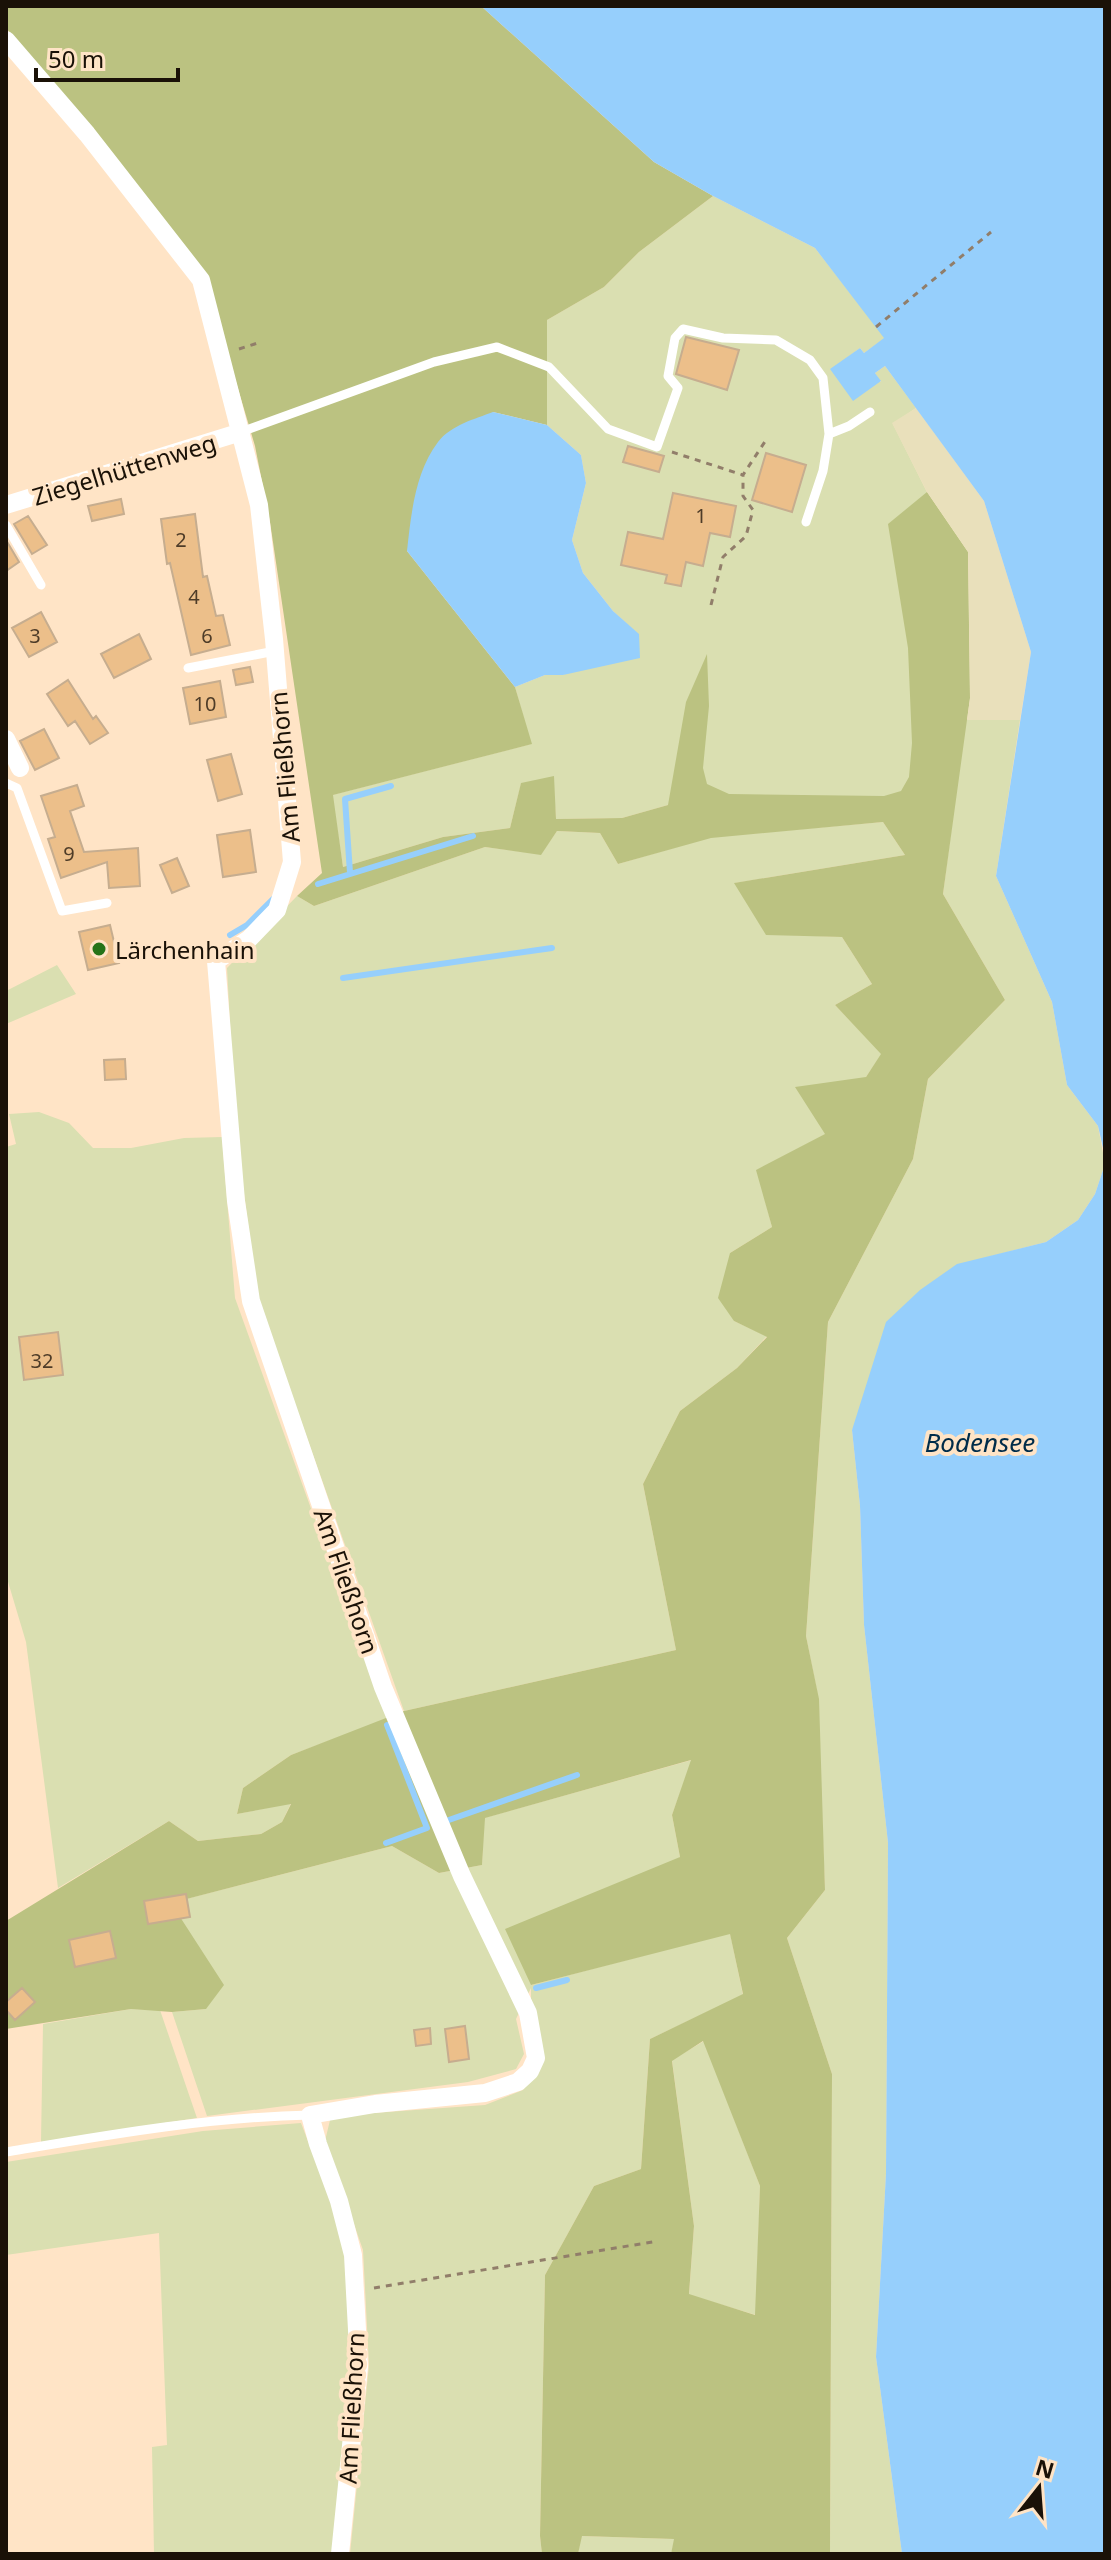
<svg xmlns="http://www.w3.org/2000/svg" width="1111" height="2560" viewBox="0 0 1111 2560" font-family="'Noto Sans',sans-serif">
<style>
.green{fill:#dadfb1}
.forest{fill:#bbc281;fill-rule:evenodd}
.sand{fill:#e9e0bb}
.water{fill:#96cffc}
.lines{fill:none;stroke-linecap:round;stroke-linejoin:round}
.stream{stroke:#96cffc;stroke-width:6}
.building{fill:#ecbf8a;stroke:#c6ad8f;stroke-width:2}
.path{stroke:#917e6a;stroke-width:3;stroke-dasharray:6 6;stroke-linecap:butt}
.lane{stroke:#fff;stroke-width:9}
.street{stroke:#fff;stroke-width:18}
.poi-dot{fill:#267318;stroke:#ffe4c6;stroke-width:3}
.labels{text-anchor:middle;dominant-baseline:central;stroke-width:8;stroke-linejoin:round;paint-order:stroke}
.number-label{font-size:20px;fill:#4e3c28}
.street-label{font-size:24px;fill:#1a1107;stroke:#ffe4c6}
.poi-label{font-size:24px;fill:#1a1107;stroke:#ffe4c6;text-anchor:start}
.water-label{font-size:26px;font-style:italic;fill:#002c49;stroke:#ffe4c6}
</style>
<rect width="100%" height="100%" fill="#ffe4c6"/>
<path class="green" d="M713 196 815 248 885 338 864 353 860 348 831 370 881 382 875 373 885 366 916 408 893 424 927 492 968 552 970 698 967 719 1020 720 996 876 1052 1002 1067 1085 1098 1126 1105 1164 1095 1194 1078 1220 1046 1242 957 1265 852 1430 860 1506 864 1625 888 1843 886 2173 876 2357 902 2554H830L832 2074 787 1938 825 1890 817 1691 806 1636 828 1322 913 1159 928 1079 1005 1000 943 894 953 817 668 805 622 818 556 819 553 777 521 784 510 828 443 837 343 867 332 795 531 744 515 687 545 675H563L638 634 613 611 583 573 572 540 586 483 581 455 547 425V320L604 287 639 252Z
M883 822 905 855 735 883 766 934 842 937 872 984 835 1005 882 1054 826 1134 757 1170 772 1227 730 1253 734 1321 767 1336 737 1368 680 1411 643 1484 676 1650 404 1711 258 1300 236 1132 227 968 297 896 314 906 485 847 541 854 557 831 600 833 618 864 711 837Z
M57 965 76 994 6 1024V991Z
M39 1112 69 1123 93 1148H131L184 1138 222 1137 235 1298 387 1719 291 1755 243 1788 237 1814 291 1803 282 1822 261 1834 198 1841 169 1821 58 1888 26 1642 6 1575V1147L16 1144 9 1114Z
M692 1760 672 1815 680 1857 531 1985 730 1933 743 1995 650 2039 641 2169 594 2186 545 2275 540 2536 542 2554H350L369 2365 363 2250 325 2141 331 2116 485 2105 523 2090 542 2059 531 2015V1988L516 2019 524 2054 516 2069 468 2082 207 2116 172 2012 206 2009 170 1903 392 1846 439 1873 482 1865 484 1818Z
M131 2009 160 2010 197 2118 41 2142 43 2024Z
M704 2041 760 2186 756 2315 689 2295 694 2226 672 2060Z
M301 2123 331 2201 349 2261 353 2367 332 2554H154L152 2447 167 2445 159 2233 6 2255V2162L203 2131Z
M581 2536 675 2539 671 2554H578Z"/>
<path class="forest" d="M6 6H481L654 162 713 196 639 252 604 287 547 320V425L493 412 407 551 515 687 532 744 333 795 343 867 443 837 510 828 521 783 554 776 556 819 622 818 668 805 686 702 707 654 709 706 703 768 707 784 729 794 884 796 901 791 909 777 912 743 908 648 888 524 927 492 968 552 970 698 943 894 1005 1000 928 1079 913 1159 828 1322 806 1636 819 1699 825 1890 787 1938 832 2074 830 2554H671L674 2539 582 2536 578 2554H542L540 2536 545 2275 594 2186 641 2169 650 2039 743 1994 730 1934 531 1985 505 1929 680 1857 672 1815 691 1760 485 1818 482 1865 439 1873 392 1846 171 1903 224 1985 206 2009 172 2012 131 2009 6 2029V1921L169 1821 198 1841 261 1834 282 1822 291 1804 237 1814 243 1788 291 1755 404 1711 676 1650 643 1484 680 1411 737 1368 767 1337 734 1321 718 1298 730 1253 772 1227 756 1170 825 1134 795 1087 866 1077 881 1054 835 1005 872 984 842 937 766 935 734 883 905 855 883 822 711 838 618 864 600 833 557 831 541 855 485 847 314 906 297 896 322 873 270 522 255 446 204 274 94 131 6 28ZM703 2041 760 2186 755 2315 689 2294 694 2226 672 2061Z"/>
<path class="sand" d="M916 408 984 501 1031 652 1020 720H967L970 698 968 552 927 492 892 423Z"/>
<path class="water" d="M481 6H1105V1157L1098 1126 1067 1085 1052 1002 996 876 1031 652 984 501 885 366 875 373 881 381 853 401 830 369 860 348 864 353 884 338 815 248 713 196 654 162Z
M493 412 547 425 581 455 586 483 572 540 583 573 613 611 639 634 640 658 563 675H545L515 687 407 551C411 515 415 472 438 442 451 425 475 419 493 412Z
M1105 1164V2554H902L876 2357 886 2173 888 1843 864 1625 860 1506 852 1430 886 1322 920 1290 957 1264 1046 1242 1078 1220 1095 1194Z"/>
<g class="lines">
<path class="stream" d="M350 873 345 799 391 786
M318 884 473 836
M230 935 247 925 273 899
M343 978 552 948
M446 1821 577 1775
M386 1843 427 1828 387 1725
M536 1988 567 1980"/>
</g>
<path class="building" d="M686 337 739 350 727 390 676 374Z
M628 446 664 456 659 472 623 462Z
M766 453 806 465 792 512 752 500Z
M673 493 736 506 730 537 710 533 703 566 686 562 681 586 665 583 667 575 621 565 628 532 663 539Z
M121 499 124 514 92 521 88 506Z
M195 514 203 577 207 576 216 616 223 615 230 645 191 655 170 563 167 564 161 519Z
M28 516 47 545 32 554 14 524Z
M6 540 19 562 6 571Z
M41 612 57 642 29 657 12 628Z
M139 634 151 659 114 678 101 654Z
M250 667 253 682 236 685 233 670Z
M68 680 93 719 96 716 108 733 90 744 75 721 68 726 47 694Z
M220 681 226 717 190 724 183 688Z
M44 729 59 758 35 770 20 741Z
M231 754 242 794 218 801 207 760Z
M77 785 84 806 70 811 84 852 138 848 140 886 109 888 107 862 61 878 48 839 55 837 41 796Z
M250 830 256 872 223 877 217 835Z
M177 858 189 886 172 893 160 865Z
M110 925 119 963 88 970 79 932Z
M125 1059 126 1079 105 1080 104 1060Z
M58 1332 63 1375 24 1380 19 1337Z
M186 1894 190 1917 148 1924 144 1901Z
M110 1931 116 1958 75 1967 69 1940Z
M22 1988 35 2002 15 2020 6 2010V2002Z
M465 2026 469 2059 449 2062 445 2029Z
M430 2028 431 2044 416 2046 414 2030Z"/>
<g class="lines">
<path class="path" d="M876 327 991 232
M239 349 261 342
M672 452 743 475 766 440
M711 605 723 557 746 536 753 510 743 496V475
M374 2288 658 2241"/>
<path class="lane" d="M241 432 434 362 497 347 549 367 608 429 657 447 678 388 668 376 675 338 683 329 723 338 776 340 810 360 823 378 829 434
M806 522 823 471 829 434 849 426 870 412
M6 525 41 585
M188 668 275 651
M6 783 17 788 62 911 107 903
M6 2152C107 2135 208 2117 310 2115"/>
<path class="street" d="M6 40 87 134 201 280 259 505 274 639 292 862 277 910 249 939 216 961 236 1201 251 1301 383 1687 462 1876 528 2013 536 2058 530 2071 518 2082 485 2093 375 2104 310 2115 318 2144 339 2201 353 2255 359 2367 340 2554
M6 505 241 432
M6 739 20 768"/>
</g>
<circle class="poi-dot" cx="99" cy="949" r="8"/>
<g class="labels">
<g class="number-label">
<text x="701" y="515">1</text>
<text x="181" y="539">2</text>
<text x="194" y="596">4</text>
<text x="35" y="635">3</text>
<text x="207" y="635">6</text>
<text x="205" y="703">10</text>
<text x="69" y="853">9</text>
<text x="42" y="1360">32</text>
</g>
<g class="street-label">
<text transform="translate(124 469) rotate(-17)">Ziegelhüttenweg</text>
<text transform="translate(284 767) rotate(-95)">Am Fließhorn</text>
<text transform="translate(347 1581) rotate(71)">Am Fließhorn</text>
<text transform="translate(351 2408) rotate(-87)">Am Fließhorn</text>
</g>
<g class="poi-label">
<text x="115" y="949">Lärchenhain</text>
</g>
<g class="water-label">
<text x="980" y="1442">Bodensee</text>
</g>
</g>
<rect width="1111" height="2560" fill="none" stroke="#1a1107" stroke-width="16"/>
<g transform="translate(1039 2488) rotate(17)" stroke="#ffe4c6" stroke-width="6" paint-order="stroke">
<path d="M0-6L14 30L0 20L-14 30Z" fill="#1a1107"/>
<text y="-12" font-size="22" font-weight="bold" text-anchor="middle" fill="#1a1107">N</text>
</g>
<path d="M36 68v12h142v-12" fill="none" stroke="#1a1107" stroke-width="4"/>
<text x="48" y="68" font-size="24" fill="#1a1107" stroke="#ffe4c6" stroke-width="6" paint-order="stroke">50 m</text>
</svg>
